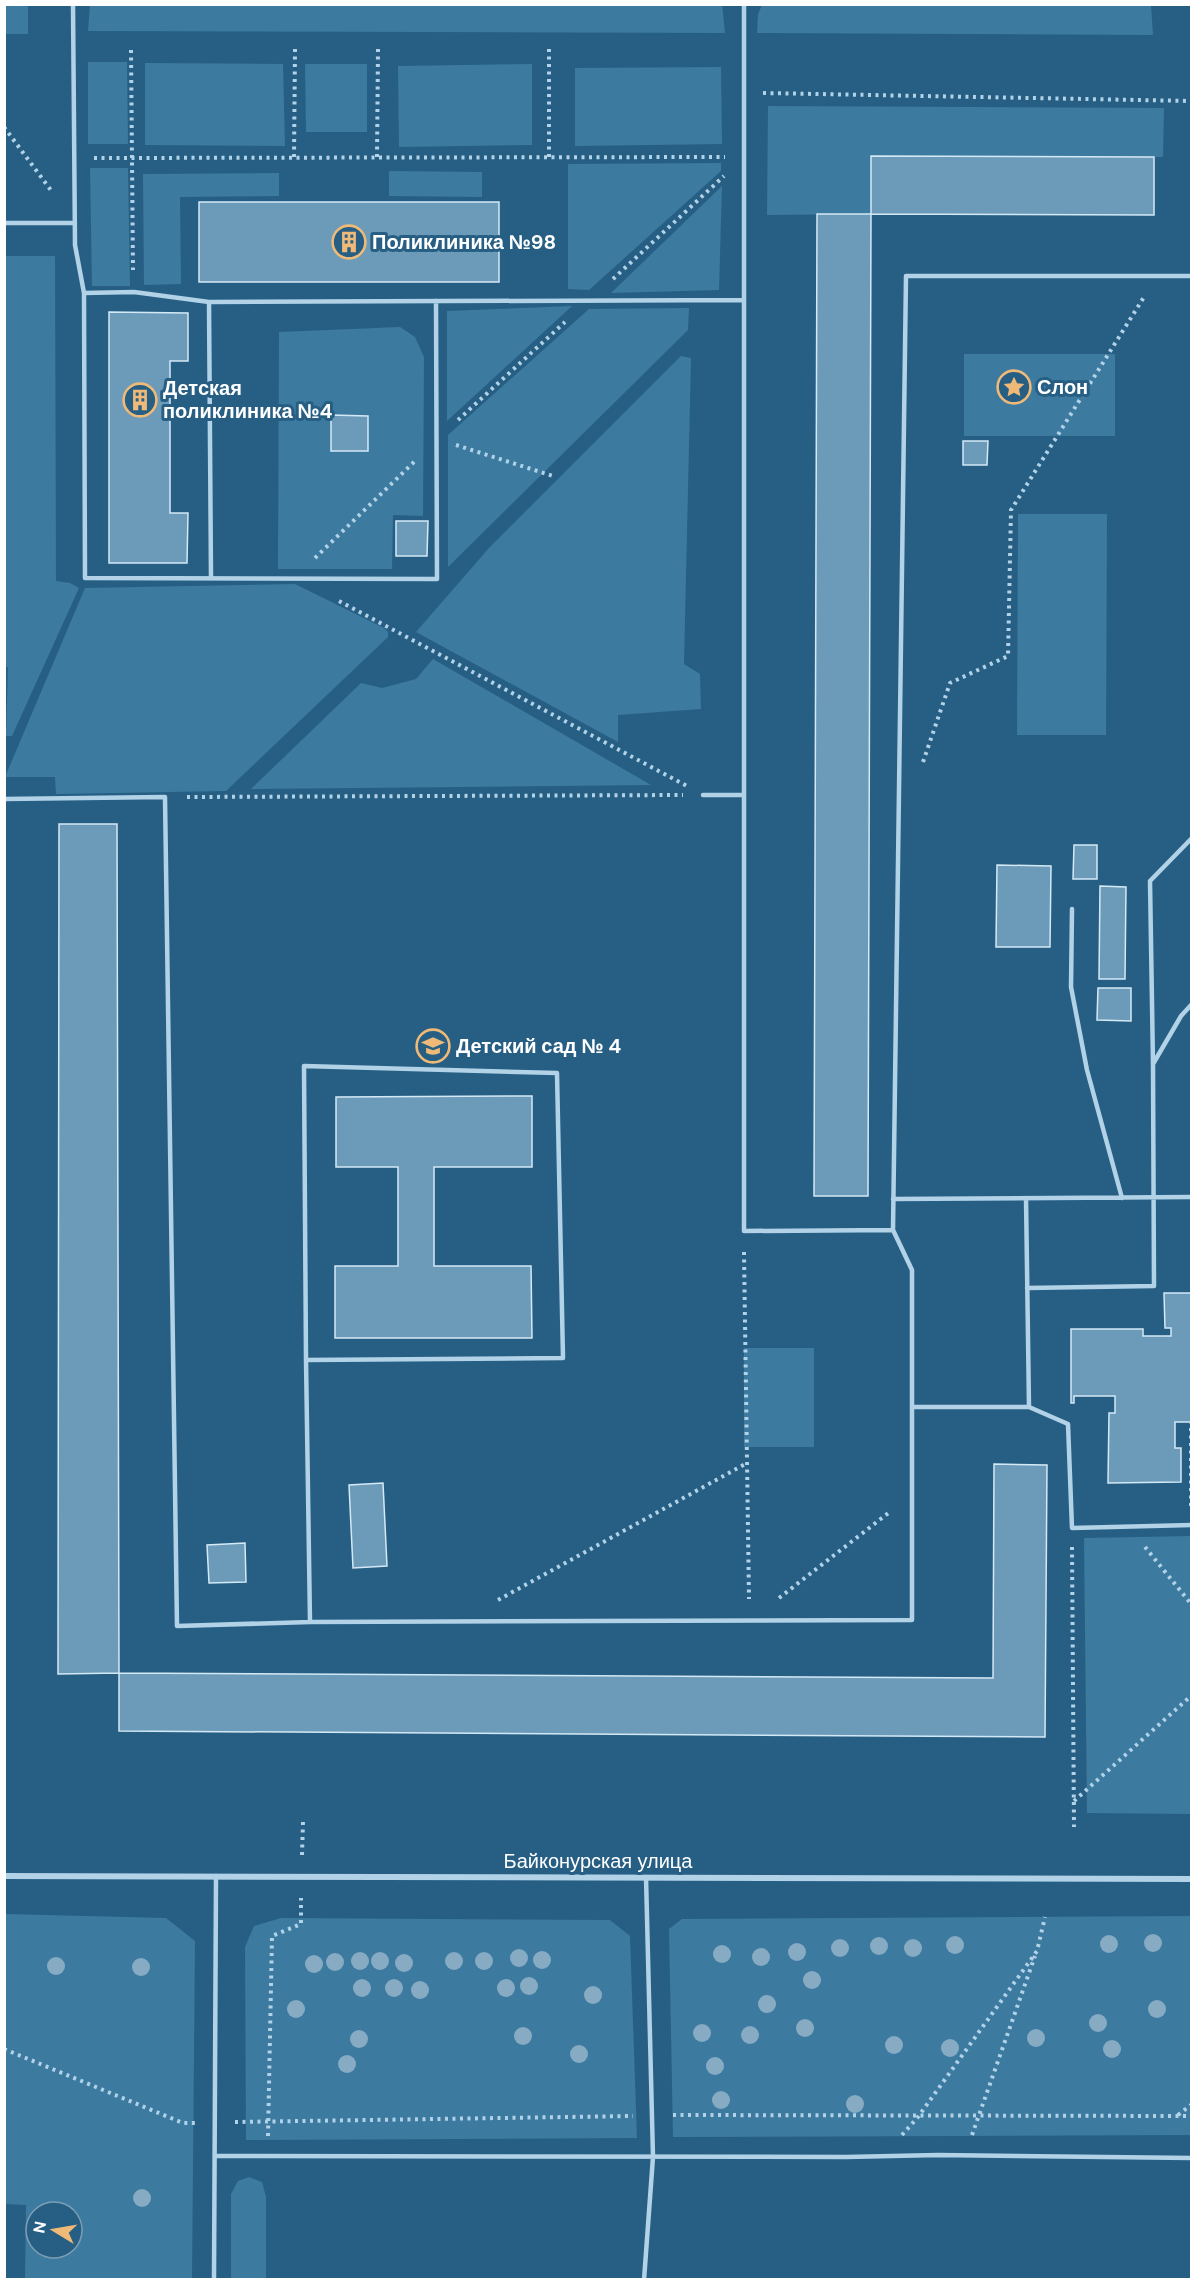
<svg xmlns="http://www.w3.org/2000/svg" width="1196" height="2284" viewBox="0 0 1196 2284" font-family="'DM Sans',sans-serif">
<style>
.green{fill:#3c7aa0;fill-rule:evenodd}
.building{fill:#6c9bb9;stroke:#d4e9f6;stroke-width:1.5}
.lines{fill:none;stroke-linecap:round;stroke-linejoin:round}
.path{stroke:#b1d2e7;stroke-width:4;stroke-dasharray:3 4.5;stroke-linecap:butt}
.lane{stroke:#b1d2e7;stroke-width:4.5}
.street{stroke:#b1d2e7;stroke-width:6}
.tree{fill:#86abc3}
.labels{text-anchor:middle;dominant-baseline:central;stroke-width:6;stroke-linejoin:round;paint-order:stroke}
.poi-label{font-size:20px;font-weight:bold;fill:#fff;stroke:#275f84;text-anchor:start}
.street-label{font-size:20px;fill:#fff;stroke:#275f84}
</style>
<rect width="100%" height="100%" fill="#275f84"/>
<path class="green" d="M4 5H28V34H5Z
M90 5 722 4 725 33 88 31Z
M1151 5 1153 35 757 33 758 14 762 5Z
M88 62H127L128 144H88Z
M145 63 283 64 285 146 145 145Z
M305 64H367V132H306Z
M532 64V145L399 147 398 66Z
M721 67 722 144 575 146V68Z
M768 106 1164 108 1163 157 872 156 871 214 767 215Z
M721 163V171L589 290 568 289V164Z
M90 168H128L130 286H92Z
M389 171 482 172V197L389 196Z
M279 173V196L180 197 181 284 144 285 143 174Z
M722 186 719 290 611 293Z
M4 256H55L56 581 70 583 79 588 12 736H6L8 667H4Z
M572 306 447 421V311Z
M689 308 688 330 448 567V435L589 309Z
M400 327 415 337 424 357 423 516 393 515 392 569H278L279 332Z
M964 354H1115V436H964Z
M681 356 691 358 684 664 700 674 701 709 618 715V742L416 632 489 548Z
M1018 514H1107L1106 735H1017Z
M295 584 384 628 388 632V637L226 791 56 794 55 777H5L85 588Z
M433 659 651 785 251 789 361 683 382 688 416 679Z
M744 1348H814V1447H744Z
M1191 1536V1814L1087 1813 1084 1538Z
M5 1914 166 1918 195 1941 192 2279H25L26 2205 5 2204ZM36 2212H72V2248H36Z
M1191 1916V2135L673 2137 669 1929 682 1919Z
M281 1918 610 1920 630 1936 637 2138 246 2140 245 1947 254 1926Z
M249 2177 262 2182 266 2197V2279H231V2194L238 2181Z"/>
<path class="building" d="M871 156 1154 157V215L871 214Z
M199 202H499V282H199Z
M817 214H871L868 1196H814Z
M109 312 188 313V361H170V513H188L187 563H109Z
M331 415 368 416V451H331Z
M963 441H988L987 465H963Z
M396 521H428L427 556H396Z
M59 824H117L119 1673 58 1674Z
M1074 845H1097V879H1073Z
M997 865 1051 866 1050 947H996Z
M1100 886 1126 887 1125 979H1099Z
M1098 988H1131V1021L1097 1020Z
M532 1096V1167H434V1266H531L532 1338H335V1266H398V1167H336V1097Z
M1164 1293H1192V1422H1175V1448H1181V1482L1108 1483 1109 1413H1115V1396H1074V1403H1071V1329H1143V1336H1171V1328H1165Z
M994 1464 1047 1465 1045 1737 119 1731V1673L993 1678Z
M383 1483 387 1566 353 1568 349 1485Z
M245 1543 246 1582 209 1583 207 1545Z"/>
<g class="lines">
<path class="path" d="M131 50 133 270
M763 93 1192 101
M4 127 53 193
M294 157 295 49
M377 157 378 49
M549 157V48
M94 158 725 157
M613 279 724 176
M458 420 565 322
M456 445 553 476
M315 558 415 461
M339 601 687 786
M923 762 950 683 1008 656 1011 510 1144 297
M187 797 683 795
M744 1252 749 1599
M1191 1506V1422
M1072 1547 1074 1827
M1145 1547 1192 1605
M779 1598 891 1511
M498 1600 747 1463
M1074 1801 1192 1695
M302 1855 303 1822
M4 2049 183 2123H195
M673 2115 1192 2116
M1178 2115 1192 2104
M235 2122 633 2116
M902 2135 918 2117 1037 1951 1045 1917
M972 2135 1035 1956
M268 2136 272 1936 301 1924V1898"/>
<path class="lane" d="M73 4 75 245 84 293 85 578 437 579 436 301
M744 4V1231L893 1230
M4 223H75
M84 293 134 292 209 302 744 300
M209 302 211 578
M703 795H744
M4 799 165 797 177 1626 310 1622 912 1620V1270L893 1230 906 276H1192
M1072 909 1071 987 1087 1070 1122 1198
M1153 1064 1150 881 1192 838
M893 1199 1192 1197
M1027 1288 1154 1286 1153 1064 1181 1016 1192 1004
M306 1360 563 1358 557 1073 304 1066 306 1360 310 1622
M913 1407H1029L1026 1198
M1029 1407 1068 1424 1072 1528 1192 1525
M215 2156 846 2157 938 2155 1192 2158
M214 2280 216 1876
M644 2280 653 2157 646 1877"/>
<path class="street" d="M4 1876 1192 1879"/>
</g>
<g class="tree">
<circle cx="1153" cy="1943" r="9"/>
<circle cx="1109" cy="1944" r="9"/>
<circle cx="955" cy="1945" r="9"/>
<circle cx="879" cy="1946" r="9"/>
<circle cx="840" cy="1948" r="9"/>
<circle cx="913" cy="1948" r="9"/>
<circle cx="797" cy="1952" r="9"/>
<circle cx="722" cy="1954" r="9"/>
<circle cx="761" cy="1957" r="9"/>
<circle cx="519" cy="1958" r="9"/>
<circle cx="542" cy="1960" r="9"/>
<circle cx="360" cy="1961" r="9"/>
<circle cx="380" cy="1961" r="9"/>
<circle cx="454" cy="1961" r="9"/>
<circle cx="484" cy="1961" r="9"/>
<circle cx="335" cy="1962" r="9"/>
<circle cx="404" cy="1963" r="9"/>
<circle cx="314" cy="1964" r="9"/>
<circle cx="56" cy="1966" r="9"/>
<circle cx="141" cy="1967" r="9"/>
<circle cx="812" cy="1980" r="9"/>
<circle cx="529" cy="1986" r="9"/>
<circle cx="362" cy="1988" r="9"/>
<circle cx="394" cy="1988" r="9"/>
<circle cx="506" cy="1988" r="9"/>
<circle cx="420" cy="1990" r="9"/>
<circle cx="593" cy="1995" r="9"/>
<circle cx="767" cy="2004" r="9"/>
<circle cx="296" cy="2009" r="9"/>
<circle cx="1157" cy="2009" r="9"/>
<circle cx="1098" cy="2023" r="9"/>
<circle cx="805" cy="2028" r="9"/>
<circle cx="702" cy="2033" r="9"/>
<circle cx="750" cy="2035" r="9"/>
<circle cx="523" cy="2036" r="9"/>
<circle cx="1036" cy="2038" r="9"/>
<circle cx="359" cy="2039" r="9"/>
<circle cx="894" cy="2045" r="9"/>
<circle cx="950" cy="2048" r="9"/>
<circle cx="1112" cy="2049" r="9"/>
<circle cx="579" cy="2054" r="9"/>
<circle cx="347" cy="2064" r="9"/>
<circle cx="715" cy="2066" r="9"/>
<circle cx="721" cy="2100" r="9"/>
<circle cx="855" cy="2104" r="9"/>
<circle cx="142" cy="2198" r="9"/>
</g>
<defs>
<symbol id="building-ring" viewBox="-11 -11 22 22"><circle r="9.5" fill="#275f84" stroke="#efb977" stroke-width="1.5"/><path d="M-4-6H4V6H1V3H-1V6H-4ZM-2.5-4.3h1.7v1.8h-1.7ZM.8-4.3h1.7v1.8H.8ZM-2.5-1h1.7V.8h-1.7ZM.8-1h1.7V.8H.8Z" fill="#efb977"/></symbol>
<symbol id="sight-ring" viewBox="-11 -11 22 22"><circle r="9.5" fill="#275f84" stroke="#efb977" stroke-width="1.5"/><path d="M0-6L1.8-2.2L6-1.7L2.9 1.2L3.7 5.4L0 3.3L-3.7 5.4L-2.9 1.2L-6-1.7L-1.8-2.2Z" fill="#efb977"/></symbol>
<symbol id="school-ring" viewBox="-11 -11 22 22"><circle r="9.5" fill="#275f84" stroke="#efb977" stroke-width="1.5"/><path d="M0-5L7-2L0 1L-7-2ZM-4 1L0 2.5L4 1V4Q0 6-4 4Z" fill="#efb977"/></symbol>
</defs>
<g fill-rule="evenodd">
<use href="#building-ring" x="330" y="223" width="38" height="38"/>
<use href="#sight-ring" x="995" y="368" width="38" height="38"/>
<use href="#building-ring" x="121" y="381" width="38" height="38"/>
<use href="#school-ring" x="414" y="1027" width="38" height="38"/>
</g>
<g class="labels">
<g class="poi-label">
<text x="372" y="242">Поликлиника №98</text>
<text x="1037" y="387">Слон</text>
<text x="163" y="388">Детская<tspan x="163" dy="23">поликлиника №4</tspan></text>
<text x="456" y="1046">Детский сад № 4</text>
</g>
<g class="street-label">
<text x="598" y="1861">Байконурская улица</text>
</g>
</g>
<rect width="1196" height="2284" fill="none" stroke="#ffffff" stroke-width="12"/>
<g transform="translate(54 2230) rotate(281)"><circle r="28" fill="#275f84" stroke="#7d9fb5" stroke-width="1.5"/>
<path d="M0-4.5L10 22L0 15L-10 22Z" fill="#efb977"/>
<text y="-9" font-size="16" font-weight="bold" text-anchor="middle" fill="#ffffff">N</text>
</g>
</svg>
